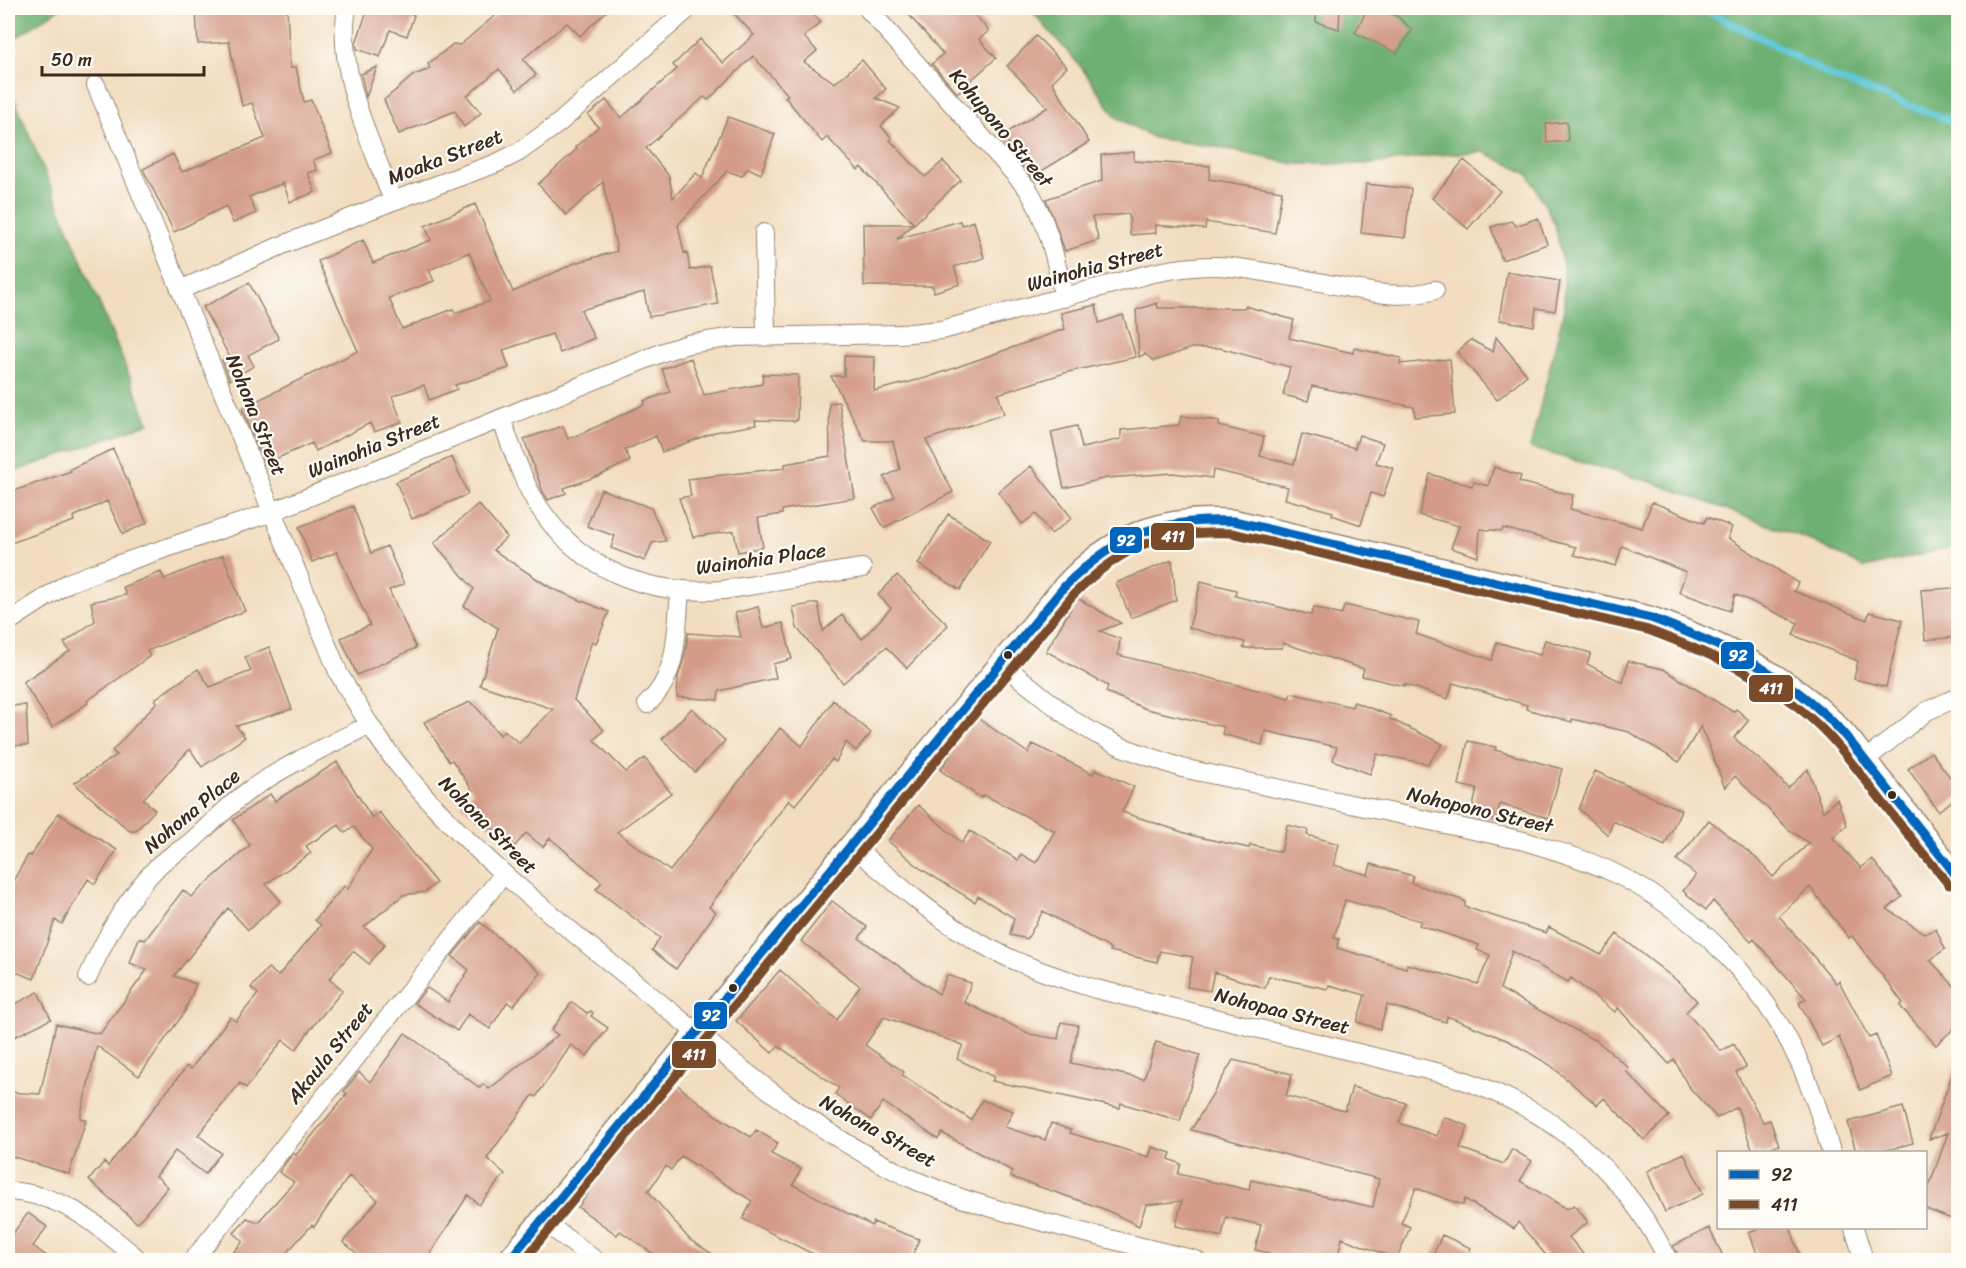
<svg xmlns="http://www.w3.org/2000/svg" width="1966" height="1268" viewBox="0 0 1966 1268" font-family="Sriracha,sans-serif">
<style>
.forest{fill:#6eb072;stroke:#546d48;stroke-width:1.5}
.lines{fill:none;stroke-linecap:round;stroke-linejoin:round}
.stream{stroke:#5fc9da;stroke-width:7}
.building{fill:#d49c88;fill-rule:evenodd}
.minor-casing{stroke:#96846f;stroke-width:20}
.tertiary-casing{stroke:#96846f;stroke-width:25}
.minor{stroke:#fff;stroke-width:18}
.tertiary{stroke:#fff;stroke-width:22}
.bus-1-casing{stroke:#fdfcf7;stroke-width:14}
.bus-2-casing{stroke:#fdfcf7;stroke-width:14}
.bus-1{stroke:#0065bd;stroke-width:9}
.bus-2{stroke:#7a4b2a;stroke-width:9}
.bus-dot{fill:#3b2a1e;stroke:#fdfcf7;stroke-width:2}
.labels{text-anchor:middle;dominant-baseline:central;stroke-width:4.5;stroke-linejoin:round;paint-order:stroke}
.street-label{font-size:20px;fill:#3b2a1e;stroke:#fdfcf7}
.line-badge{stroke:#fdfcf7;stroke-width:2}
.badge-label{font-size:16px;text-anchor:middle;font-weight:bold;fill:#fff}
</style>
<rect width="100%" height="100%" fill="#fdfcf7"/>
<filter id="ink" filterUnits="userSpaceOnUse"><feTurbulence type="fractalNoise" baseFrequency=".0167" numOctaves="2"/><feDisplacementMap in="SourceGraphic" scale="12" xChannelSelector="R" yChannelSelector="G"/><feConvolveMatrix kernelMatrix="1 2 1 2 8 2 1 2 1" color-interpolation-filters="sRGB"/></filter>
<filter id="wash" filterUnits="userSpaceOnUse"><feTurbulence type="fractalNoise" baseFrequency=".008" numOctaves="4" result="noise"/><feDisplacementMap in="SourceGraphic" scale="24" xChannelSelector="R" yChannelSelector="G"/><feGaussianBlur stdDeviation="1.35" result="paint"/><feColorMatrix in="noise" values="0 0 0 0 0 0 0 0 0 0 0 0 0 0 0 0 0 1.4 0 .05"/><feComposite in="paint" operator="in"/></filter>
<g filter="url(#wash)">
<rect width="100%" height="100%" fill="#f2ddc0"/>
<path class="forest" d="M8 8H60L8 43Z
M1029 8H1958V546L1865 568 1814 542 1655 483 1530 448 1564 310V270L1555 224 1528 174 1484 152 1436 155 1373 164H1294L1217 147 1154 138 1116 117 1082 68Z
M8 84 149 423 8 474Z"/>
<g class="lines">
<path class="stream" d="M1701 8 1767 41 1832 77 1958 123"/>
</g>
<g id="blocks">
<path class="building" d="M216 8H287L290 68 296 67 304 102 311 100 332 153 313 160 317 170 308 173 315 192 290 202 283 183 249 197 256 213 233 223 226 206 174 232 143 169 173 154 182 172 265 138 252 103 242 106 229 42 198 44 196 12 216 11Z
M368 8H391L414 15 407 36 390 30 380 57 357 49 356 43Z
M504 8H610L580 36 567 23 523 59 536 75 517 90 499 69 467 96 481 113 464 127 455 111 399 134 384 100 414 75 430 69 428 64 453 44 460 45Z
M729 8H807L821 22 804 37 817 51 804 62 835 83 862 60 886 89 876 98 900 108 881 126 892 138 890 140 925 177 943 161 961 180 914 224 861 167 858 170 827 137 822 142 785 97 788 95 753 56 708 100 704 97 646 148 669 176 673 198 696 173 702 178 728 117 775 134 761 174 748 168 742 176 727 171 678 225 684 253 687 252 690 270 710 266 718 304 649 317 644 292 581 310 594 338 560 353 552 334 503 350 509 368 455 385 457 389 429 400 424 385 392 396 402 422 374 432 370 423 316 451 312 443 264 464 242 408 358 351 318 261 363 240 373 263 431 240 425 226 475 204 513 292 575 263 617 251 603 182 566 215 538 184 577 149 575 147 598 127 588 115 606 100 621 118 677 69 673 65 700 39 723 63 754 35ZM469 252 490 301 455 313 453 309 402 329 389 298 434 281 429 270Z
M903 8H969L989 31 979 39 996 58 957 93 932 64 943 54Z
M1317 8H1340L1339 29 1316 22Z
M1368 8H1379L1398 17 1412 30 1397 53 1355 33Z
M1036 36 1067 67 1052 82 1089 142 1032 177 1019 162 1003 135 1048 107 1007 66Z
M377 67 366 97 361 74Z
M1567 122 1568 141 1547 143 1546 124Z
M1134 152V161L1210 166 1209 179 1282 191 1275 233 1206 222 1205 229 1155 225 1156 233 1130 235 1129 214 1092 217 1099 240 1065 251 1046 199 1102 181 1101 155Z
M1464 160 1500 191 1468 229 1432 198Z
M1366 184 1411 189 1405 238 1361 233Z
M1538 218 1547 244 1502 260 1491 227 1511 221 1516 226Z
M960 221 962 225 974 221 984 258 954 267 960 284 934 292 933 286H864L863 224H914L897 239Z
M1507 272 1560 281 1555 311 1536 308 1534 326 1499 320Z
M249 283 279 339 248 355 254 366 230 380 222 360 229 356 203 307Z
M1157 303 1158 308H1244L1245 306 1294 320 1289 338 1353 353 1354 348 1401 358 1400 364 1450 359 1455 414 1415 417 1414 407 1312 386 1308 401 1283 395 1290 367 1220 348H1192L1154 361 1145 354 1139 357 1136 310Z
M1096 305 1099 323 1123 315 1136 357 1068 372 998 394 1004 414 926 440 953 492 884 528 873 508 895 497 884 477 900 469 893 441H865L831 376H844V356L875 357 874 391 926 378 1065 329 1061 313Z
M1496 337 1527 375 1497 400 1457 352 1471 340 1493 352Z
M691 358 704 395 762 384 763 374 798 375 797 421 755 420 756 425 715 432 662 452 656 436 625 450 630 461 601 475 564 488 566 493 548 500 543 492 524 439 563 426 568 439 585 432 645 404 644 401 670 392 662 369Z
M839 402 855 498 782 510V514L758 518 763 547 738 552 734 531 693 537 679 498 691 496 688 479 785 468V464L830 456 829 403Z
M1181 416 1219 421V426L1264 437 1260 456 1294 464 1302 434 1355 448 1359 435 1383 443 1376 463 1393 468 1383 497 1371 493 1361 525 1332 515 1333 512 1285 499 1288 487 1213 470 1212 478 1173 473 1107 478 1064 488 1051 432 1077 426 1082 448 1121 439V430L1179 425Z
M113 449 147 523 123 534 107 501 73 517 74 521 8 544V493L71 471 70 469Z
M452 457 468 494 412 519 396 482Z
M1031 466 1072 518 1051 534 1036 514 1022 524 998 492Z
M1494 467 1521 476 1519 482 1573 495 1570 509 1642 528 1652 502 1704 523 1707 517 1732 527 1728 538 1798 583 1794 591 1867 620 1869 612 1902 620 1886 687 1854 679 1858 661 1793 635 1798 623 1735 594 1730 611 1679 592 1686 572 1622 546 1616 566 1574 555 1576 547 1503 528 1502 531 1480 529 1478 557 1451 548 1459 526 1419 515 1430 474 1472 486 1474 482 1488 486Z
M601 489 651 508 666 541 652 543 645 561 611 548 615 536 587 526Z
M478 504 507 537 493 550 551 588 609 612 596 643 592 641 574 700 604 730 594 740 626 772 645 758 671 793 617 832 670 871 780 728 802 746 833 700 871 733 856 751 846 742 836 762 832 759 795 805 789 800 709 907 716 912 676 969 652 950 660 938 596 889 602 882 550 838 543 847 526 833 515 846 462 805 473 791 452 760 449 762 424 722 470 702 478 709 500 735 504 730 519 743 553 709 480 685 498 628 464 606 474 589 434 543Z
M353 506 371 553 387 546 404 584 389 590 416 648 357 675 341 638 370 625 337 552 312 562 299 527Z
M948 514 990 541 960 590 918 564Z
M223 555 245 611 147 651 150 656 87 701 88 703 52 727 23 682 70 651 64 643 95 621 91 602 126 595 123 587 161 572 164 579Z
M1172 560 1176 600 1131 618 1116 583Z
M897 575 948 625 907 668 886 647 843 683 797 628 793 607 818 603 823 631 842 615 862 639 891 608 878 595Z
M1201 581 1236 590 1235 596 1311 615 1314 607 1341 615 1345 605 1419 622 1416 634 1492 660 1497 642 1540 655 1545 640 1591 653 1587 664 1623 683 1628 661 1663 669 1733 712 1736 709 1749 720 1734 738 1768 767 1788 788 1808 769 1823 812 1837 799 1847 825 1833 838 1861 868 1872 859 1902 897 1887 909 1925 934 1936 929 1945 949 1930 960 1959 991V1024L1936 1045 1900 1006 1903 1003 1852 936 1849 938 1810 887 1779 916 1836 983 1839 981 1869 1038 1876 1035 1892 1076 1860 1090 1839 1037 1822 1046 1799 1003 1806 999 1754 939 1751 942 1713 901 1706 910 1683 891 1696 875 1677 860 1709 820 1756 858 1773 877 1809 843 1789 830 1735 776 1725 788 1701 726 1679 762 1629 732 1572 719V722L1526 709 1527 705 1453 683 1448 699 1404 684V686L1362 676 1364 669 1283 643 1282 648H1243L1245 642 1189 628Z
M1954 588 1958 637 1925 640 1921 590Z
M1077 598 1121 623 1100 631 1120 639 1118 655 1289 698 1291 693 1352 707 1354 702 1391 716 1390 719 1443 744 1428 764 1377 754 1370 774 1333 760 1337 747 1265 731 1262 745 1222 734 1224 727 1146 709 1106 692 1108 686 1046 651Z
M758 607 763 628 783 623 792 659 773 664 776 678 719 691 718 700 677 697 678 677 685 655 688 633 741 637 735 613Z
M269 647 292 709 236 726 245 737 202 767 190 749 143 799 155 810 136 831H130L74 783 117 755 112 751 157 702 155 699 198 669 210 687 251 671 245 657Z
M26 705 28 745 8 746V706Z
M692 708 725 741 695 772 662 739Z
M976 717 1028 753 1033 744 1093 774 1096 769 1134 787 1122 812 1194 836 1249 848 1250 845 1281 852 1287 825 1308 830 1307 835 1339 844 1334 865 1368 875 1371 864 1413 876 1411 883 1465 901V907L1546 933 1549 927 1601 955 1617 934 1681 984 1697 1001 1686 1012 1721 1051 1734 1044 1746 1067 1736 1072 1763 1122 1770 1120 1779 1145 1772 1147 1774 1152H1753L1737 1107 1717 1118 1688 1086 1674 1059 1669 1064 1618 1008 1615 1012 1571 978 1568 982 1512 951 1500 989 1594 1040 1595 1039 1629 1068 1626 1071 1669 1116 1644 1140 1604 1098 1597 1105 1550 1065 1509 1041 1447 1016 1446 1022 1387 1005 1380 1029 1357 1022 1365 995 1329 985 1328 989 1269 976 1265 988 1214 972 1210 991 1187 987 1193 957 1160 951 1157 962 1110 951 1111 949 1043 911 1027 939 1010 935 1014 918 978 896 975 902 921 869 888 841 918 805 962 843 970 831 1018 860 1021 854 1036 863 1055 831 984 795 981 798 940 770ZM1345 900 1421 921 1419 925 1479 945 1477 950 1490 955 1478 984 1407 964 1406 968 1337 948 1339 939 1334 938Z
M1468 741 1496 747 1495 750 1562 769 1548 818 1500 804 1496 821 1471 815 1477 789 1459 785Z
M1931 752 1959 789V796L1938 811 1908 769Z
M337 762 372 818 379 812 436 883 425 892 403 895 364 927 385 944 369 964 353 951 329 979 343 990 309 1031 296 1050 283 1040 246 1088 240 1083 198 1135 221 1153 205 1174 175 1151 156 1176 168 1187 137 1223 89 1180 104 1162 108 1166 187 1066 191 1069 230 1017 236 1021 258 994 251 988 268 968 278 976 321 925 315 920 344 886 348 889 372 849 354 827 345 833 339 825 306 846 311 853 266 884 281 901 248 930 228 908 174 976 196 984 184 1013 139 1076 97 1046 80 1118 86 1120 69 1174 8 1155V1092L40 1094 56 1024 100 1034 99 1035 147 970 130 963 139 938 145 940 183 890 191 897 250 845 233 820 270 794 275 801Z
M1595 771 1681 810 1665 845 1613 821 1608 835 1579 809Z
M58 813 117 850 95 884 88 879 62 924 55 920 34 979 8 969V890L28 855 31 856Z
M832 901 867 927 859 938 939 994 947 975 971 983 964 1002 1030 1034 1058 1039 1061 1022 1078 1025 1071 1063 1144 1079 1156 1042 1200 1055 1180 1121 1121 1103 1120 1108 992 1081 994 1077 957 1059 963 1045 884 1017 865 1045 904 1072 902 1075 971 1120 982 1100 1013 1111 1005 1127 1045 1140 1051 1123 1071 1130 1070 1133 1149 1157 1152 1147 1171 1153 1169 1159 1181 1164 1178 1174 1249 1190 1251 1180 1373 1207 1379 1179 1191 1130 1233 1060 1292 1074 1286 1096 1345 1111 1352 1087 1406 1103 1399 1123 1437 1136 1444 1117 1468 1126 1460 1148 1504 1164 1512 1149 1532 1161 1520 1181 1567 1209 1574 1205 1588 1222 1569 1237 1588 1260H1550L1518 1222 1514 1229 1465 1199 1463 1205 1416 1188 1401 1223 1410 1227 1397 1259 1342 1238 1337 1260H1292V1258L1255 1250 1261 1225 1226 1217 1222 1237 1176 1226 1182 1201 1146 1205 1139 1226 1104 1209 1011 1177 1012 1171 942 1133 938 1139 883 1102 871 1120 835 1094 839 1088 778 1046 772 1053 736 1021 780 970 837 1020 860 986 801 941Z
M480 922 541 973 513 1006 507 1002 490 1029 468 1014 457 1031 414 1003 427 988 448 1002 469 970 452 956Z
M38 992 51 1019 8 1040V1008Z
M572 1002 587 1013 591 1011 593 1013 591 1016 608 1028 587 1056 571 1045 536 1097 533 1095 487 1158 505 1174 479 1205 468 1195 426 1260H365L343 1242 378 1200 349 1176 314 1227 312 1225 280 1260H227L243 1241 234 1233 247 1218 258 1222 294 1182 279 1172 284 1165 293 1153 296 1155 347 1094 344 1091 359 1072 370 1082 405 1033 480 1088 483 1084 489 1089 558 1035 551 1030Z
M1956 1064H1959V1208L1954 1220 1926 1209V1195L1948 1133 1929 1139Z
M675 1083 715 1115 751 1137 756 1130 778 1143 771 1154 801 1169 793 1185 872 1226 873 1222 919 1239 911 1260H825L743 1219 752 1201 681 1156 671 1170 666 1166 648 1191 690 1240 722 1260H662L620 1231 617 1235 578 1207 626 1140 644 1118 646 1120Z
M1903 1107 1913 1143 1880 1152H1856L1848 1122Z
M1684 1153 1703 1194 1665 1212 1647 1171Z
M28 1213 47 1227 33 1246 52 1260H8V1240Z
M1762 1227H1790L1802 1260H1771L1769 1255 1759 1259 1749 1232Z
M1709 1228 1725 1260H1681L1673 1246Z
M1442 1235 1471 1248 1465 1260H1431Z"/>
</g>
</g>
<g filter="url(#ink)">
<use href="#blocks" fill-opacity="0" stroke="#96846f" stroke-width="1.5"/>
<g class="lines">
<defs>
<path id="minor" d="M347 8C335 72 371 141 393 201
M867 8 1028 189C1049 224 1055 258 1064 298
M96 85 339 674C359 708 379 742 404 772 476 859 567 927 654 998 735 1064 814 1132 908 1177 958 1200 1012 1214 1066 1228 1109 1239 1152 1250 1196 1260
M764 233 766 337
M180 290 280 246 393 201 497 163 519 152 559 123 689 8
M501 419C512 447 521 478 537 504 579 570 647 596 723 590L862 568
M8 622 68 583 99 571 272 512 666 351 688 344 735 337 900 334 942 330 1149 274C1176 268 1203 264 1231 267 1266 271 1301 279 1335 285 1369 292 1401 300 1435 290
M1001 663 1071 719 1096 734 1122 747 1182 768 1524 841C1553 850 1582 858 1610 871 1692 910 1765 983 1801 1066 1814 1094 1823 1123 1831 1152
M647 704C679 676 676 631 680 591
M1865 760 1927 711 1958 697
M851 845C887 875 921 906 960 931 1002 959 1049 975 1096 989L1448 1075C1473 1083 1497 1092 1521 1105 1584 1138 1637 1196 1668 1260
M88 977C107 934 126 899 159 865 169 856 182 850 192 841 212 823 230 804 251 789 288 764 329 745 369 725
M8 1191C66 1195 96 1224 139 1260
M542 1220 595 1260
M1854 1228 1864 1260
M193 1260 503 875"/>
<path id="tertiary" d="M509 1260 1064 587C1111 535 1164 515 1234 521L1651 618C1721 643 1791 676 1842 731 1856 746 1867 763 1879 778 1906 811 1932 845 1958 878"/>
</defs>
<use href="#minor" class="minor-casing"/>
<use href="#tertiary" class="tertiary-casing"/>
<use href="#minor" class="minor"/>
<use href="#tertiary" class="tertiary"/>
<defs>
<path id="bus-1" d="M509 1260 1064 587C1117 534 1159 518 1234 521L1651 618C1712 641 1773 667 1822 712 1844 731 1860 755 1879 778 1905 811 1932 844 1958 878"/>
<path id="bus-2" d="M524 1260 1073 595C1123 545 1162 530 1232 533L1648 630C1707 652 1768 678 1815 722 1836 741 1852 763 1869 785 1895 818 1922 852 1949 885"/>
</defs>
<use href="#bus-1" class="bus-1-casing"/>
<use href="#bus-2" class="bus-2-casing"/>
<use href="#bus-1" class="bus-1"/>
<use href="#bus-2" class="bus-2"/>
</g>
</g>
<g class="bus-dot">
<circle cx="1008" cy="655" r="5"/>
<circle cx="1892" cy="795" r="5"/>
<circle cx="733" cy="988" r="5"/>
</g>
<g class="labels">
<g class="street-label">
<text transform="translate(1001 128) rotate(50)">Kohupono Street</text>
<text transform="translate(445 157) rotate(-21)">Moaka Street</text>
<text transform="translate(1095 267) rotate(-15)">Wainohia Street</text>
<text transform="translate(256 415) rotate(68)">Nohona Street</text>
<text transform="translate(374 446) rotate(-22)">Wainohia Street</text>
<text transform="translate(761 559) rotate(-8)">Wainohia Place</text>
<text transform="translate(1480 810) rotate(13)">Nohopono Street</text>
<text transform="translate(192 811) rotate(-40)">Nohona Place</text>
<text transform="translate(488 825) rotate(45)">Nohona Street</text>
<text transform="translate(1282 1011) rotate(14)">Nohopaa Street</text>
<text transform="translate(330 1053) rotate(-51)">Akaula Street</text>
<text transform="translate(878 1131) rotate(29)">Nohona Street</text>
</g>
</g>
<g class="line-badge">
<rect x="1150" y="522" width="45" height="29" rx="6" fill="#7a4b2a"/>
<rect x="1109" y="526" width="34" height="28" rx="6" fill="#0065bd"/>
<rect x="1720" y="641" width="35" height="29" rx="6" fill="#0065bd"/>
<rect x="1748" y="674" width="46" height="29" rx="6" fill="#7a4b2a"/>
<rect x="693" y="1001" width="35" height="29" rx="6" fill="#0065bd"/>
<rect x="671" y="1040" width="46" height="29" rx="6" fill="#7a4b2a"/>
</g>
<g class="badge-label">
<text x="1173" y="542">411</text>
<text x="1126" y="546">92</text>
<text x="1738" y="661">92</text>
<text x="1771" y="694">411</text>
<text x="711" y="1021">92</text>
<text x="694" y="1060">411</text>
</g>
<rect width="1966" height="1268" fill="none" stroke="#fdfcf7" stroke-width="30"/>
<rect x="1717" y="1151" width="210" height="78" fill="#fdfcf7" stroke="#afa8a0" stroke-width="1.5"/>
<rect x="1729" y="1170" width="30" height="9" fill="#0065bd" stroke="#afa8a0" stroke-width="1.5"/>
<text x="1771" y="1181" font-size="18" fill="#3b2a1e">92</text>
<rect x="1729" y="1200" width="30" height="9" fill="#7a4b2a" stroke="#afa8a0" stroke-width="1.5"/>
<text x="1771" y="1211" font-size="18" fill="#3b2a1e">411</text>
<path d="M42 66v9h162v-9" fill="none" stroke="#3b2a1e" stroke-width="3"/>
<text x="51" y="66" font-size="18" fill="#3b2a1e" stroke="#fdfcf7" stroke-width="4.5" paint-order="stroke">50 m</text>
</svg>
